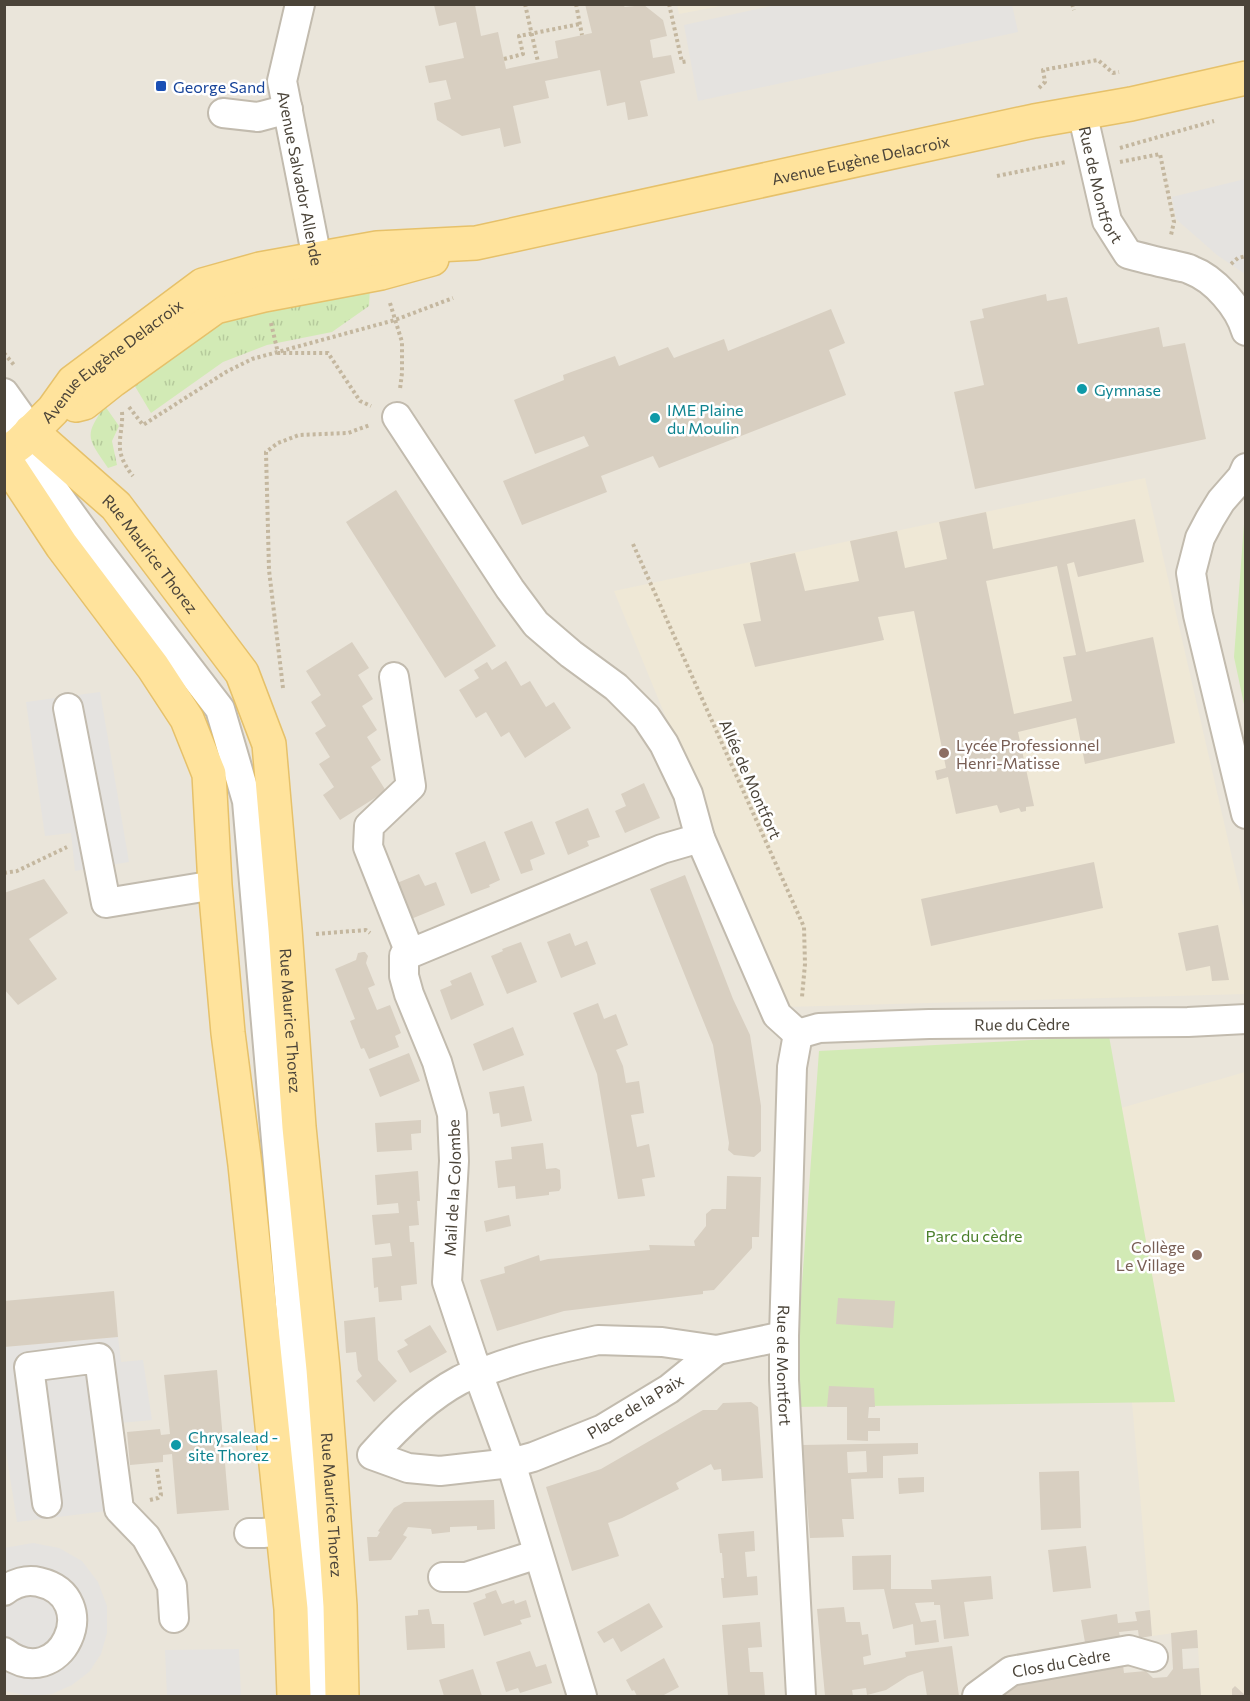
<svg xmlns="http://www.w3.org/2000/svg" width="1250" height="1701" viewBox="0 0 1250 1701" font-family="Commissioner,sans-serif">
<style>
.residential{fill:#eae5da}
.education{fill:#efe8d6}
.grass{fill:url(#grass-tufts)}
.park{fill:#d2eab5}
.parking{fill:#e5e3e0}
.building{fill:#d8cfc1;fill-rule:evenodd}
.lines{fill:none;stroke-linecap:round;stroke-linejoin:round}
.minor-casing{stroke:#c2bbae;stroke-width:32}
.major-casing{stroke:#e6c16a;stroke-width:36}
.path{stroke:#c4b79f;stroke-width:4;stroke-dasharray:3 3;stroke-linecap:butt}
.minor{stroke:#fff;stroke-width:28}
.major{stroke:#ffe39c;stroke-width:33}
.transit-dot{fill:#1a4fb4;stroke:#fff;stroke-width:2}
.culture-dot{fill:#0f9aa8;stroke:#fff;stroke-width:2}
.education-dot{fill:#8d6e63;stroke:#fff;stroke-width:2}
.labels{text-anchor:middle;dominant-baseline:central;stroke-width:5;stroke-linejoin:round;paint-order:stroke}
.transit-label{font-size:16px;fill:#164399;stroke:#fff;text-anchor:start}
.street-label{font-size:16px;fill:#4b4439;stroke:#fff}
.culture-label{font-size:16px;fill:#0d838f;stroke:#fff;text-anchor:start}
.education-label{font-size:16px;fill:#785e54;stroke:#fff;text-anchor:start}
.park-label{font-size:16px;fill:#4a7f2a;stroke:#fff}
</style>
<defs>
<pattern id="grass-tufts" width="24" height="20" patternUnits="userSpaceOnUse" patternTransform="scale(1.5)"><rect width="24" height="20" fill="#d2eab5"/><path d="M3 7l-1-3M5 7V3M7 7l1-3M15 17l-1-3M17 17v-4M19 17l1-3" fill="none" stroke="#b6ca9c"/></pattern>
</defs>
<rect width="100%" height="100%" fill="#f6f3ec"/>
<path class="residential" d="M5 5H1245V1696H5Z"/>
<path class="education" d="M677 4H726V5L679 14Z
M1145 478 1245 914V994L785 1007 614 591Z
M1245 1072V1696H1201L1197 1630 1152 1636 1132 1402 1175 1401 1121 1108Z"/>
<path class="grass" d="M370 287 369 306 332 332 267 345 223 362 151 413 133 383 232 316Z
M105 406 119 426 112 441 117 465 108 468C88 438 83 437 105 406Z"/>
<path class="park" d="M1245 511V709L1234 657Z
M1109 1036 1175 1402 793 1407 819 1051Z"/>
<path class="parking" d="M1012 5 1018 32 698 101 684 25 776 5Z
M1245 179H1246L1245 274 1217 255 1176 219 1172 197Z
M100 692 129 862 75 871 71 833 45 836 26 702Z
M118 1337 121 1362 143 1360 152 1420 119 1423 131 1508 17 1522 5 1445 4 1347Z
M33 1543 59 1548 82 1561 98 1582 107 1606V1633L101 1654 89 1672 72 1685 52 1694 30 1696 5 1691 4 1548Z
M239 1649 241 1696H167L165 1650Z"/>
<path class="building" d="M585 4H621L625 7 644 5 663 20 667 36 650 40 653 58 671 55 675 73 640 81 648 116 628 120 625 102 607 106 600 70 545 81 549 98 513 106 521 143 504 147 500 128 462 136 437 120 434 103 451 99 446 80 429 83 425 66 464 58 456 22 439 26 434 5H475L481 36 498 32 506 69 558 58 555 41 592 33Z
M1046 294 1047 301 1067 297 1078 344 1159 327 1163 347 1185 343 1206 439 975 489 954 392 984 385 970 321 984 318 982 309Z
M831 309 845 343 829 350 846 395 659 468 653 456 601 476 607 492 522 525 503 481 589 446 584 436 535 454 514 400 564 380 563 375 615 356 619 366 668 347 674 358 724 339 728 351Z
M396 490 496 646 445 678 346 522Z
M986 512 993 549 1135 519 1144 562 1078 577 1074 562 1067 564 1086 652 1153 637 1175 743 1085 764 1076 718 1018 732 1034 806 1026 807V811L1021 812 1019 808 1000 813 997 805 956 814 948 777 937 780 935 771 946 768 914 611 878 617 884 640 755 667 743 624 761 621 750 563 795 553 805 591 859 581 850 541 897 531 905 568 947 559 939 522ZM1057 566 1076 655 1063 657 1072 701 1014 714 986 581Z
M352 642 369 668 358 675 373 699 362 706 377 730 367 737 381 760 371 767 386 791 340 820 323 795 334 787 319 764 330 757 315 733 326 726 311 702 321 695 306 671Z
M506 661 521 686 530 681 546 707 554 702 571 728 525 758 509 732 501 737 486 712 476 718 459 690 479 678 474 670 487 662 492 670Z
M644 783 660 818 625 833 615 811 626 806 621 794Z
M588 808 600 837 587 841 589 846 568 855 555 822Z
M532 821 545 854 530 860 533 870 521 874 504 832Z
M485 841 500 880 489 885 490 887 471 894 455 853Z
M1094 862 1103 908 931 946 921 899Z
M419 874 425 886 436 882 445 905 411 919 397 883Z
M685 875 733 999 750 1035 761 1106V1151L754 1157 734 1155 728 1150 729 1143 713 1045 650 889Z
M44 879 68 913 29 939 57 979 18 1005 4 989V893Z
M1218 925 1229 980 1212 981 1210 966 1186 971 1178 933Z
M570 933 575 946 587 941 596 964 561 978 547 942Z
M521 942 537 982 507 994 491 956 503 951 502 949Z
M363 952H365L368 956 366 963 375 985 368 988 377 1010 390 1005 401 1033 395 1036 399 1047 369 1059 364 1048 361 1049 350 1021 355 1019 335 969 356 960 358 953Z
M471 972 484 1005 451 1020 440 990 452 985 450 981Z
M598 1003 604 1019 616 1014 628 1045 616 1050 623 1066 626 1083 639 1081 644 1113 631 1115 637 1147 649 1144 655 1177 642 1179 645 1196 618 1199 597 1074 573 1013Z
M513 1027 524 1055 483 1071 473 1044Z
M409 1053 420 1081 380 1097 369 1069Z
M524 1086 532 1121 501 1127 499 1113 493 1114 489 1092Z
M421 1120V1133L411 1134 412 1150 377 1152 375 1123Z
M543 1143 546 1169 556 1168 560 1170 561 1188 559 1191 549 1192V1195L516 1199 515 1186 498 1188 495 1161 512 1159 511 1147Z
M418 1171 420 1201H417L419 1225 409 1226 410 1242H414L417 1284 401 1286 402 1300 379 1302 378 1287 374 1288 372 1258 392 1256 390 1243 375 1245 372 1215 399 1213 398 1203 377 1205 375 1175Z
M727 1176 761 1177 759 1237H752V1248L714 1290 703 1291V1294L564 1311 497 1331 480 1280 505 1273 504 1267 539 1255 540 1261 548 1259 650 1250 649 1245 695 1246 694 1241 706 1226V1214L712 1209H726Z
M509 1215 511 1226 486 1232 484 1221Z
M114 1291 118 1337 4 1347V1301Z
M838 1298 895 1301 893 1328 836 1324Z
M375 1317 378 1360 397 1381 374 1402 356 1381 362 1376 358 1370 356 1352 346 1353 344 1321Z
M430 1325 447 1352 410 1373 397 1351 408 1345 404 1340Z
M217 1370 229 1510 177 1514 172 1454 163 1455V1462L130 1465 127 1432 160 1429 161 1435 170 1434 164 1375Z
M829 1386 874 1388 875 1407H869L868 1418H880V1431H868V1441L847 1440V1407H827Z
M751 1402 758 1407 763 1478 722 1481 721 1469 714 1470 711 1464 676 1483 679 1489 622 1518 608 1523 619 1556 572 1571 546 1487 601 1469 703 1410H717L723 1403Z
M918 1443V1454L883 1456V1478L851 1479 854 1519H842L844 1537 810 1538 802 1445ZM866 1451 867 1472 848 1473 847 1452Z
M1079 1471 1081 1528 1041 1530 1039 1472Z
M924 1477V1492L899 1494 898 1478Z
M494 1500 495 1529 477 1530V1526L450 1527V1532L432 1534 431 1529 408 1527 403 1535 407 1537 391 1560 369 1561 367 1537H377L380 1532 378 1531 394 1508 404 1502Z
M754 1531 755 1551 745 1552 747 1577 757 1576 758 1595 723 1598 721 1578H724L722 1553H720L718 1534Z
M1086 1546 1091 1588 1053 1592 1048 1550Z
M891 1555V1589H932L931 1580 991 1576 993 1599 964 1602 969 1636 944 1639 940 1605H934V1602L915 1603 921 1622 936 1620 939 1642 915 1645 913 1624 893 1629 884 1589 853 1590 852 1556Z
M496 1590 502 1604 514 1600 515 1604 526 1600 531 1617 520 1620 522 1624 484 1636 473 1603 486 1598 485 1594Z
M649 1603 663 1627 621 1652 613 1638 604 1643 597 1632Z
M844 1607 846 1622H860L862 1635 868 1634 871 1655 863 1657 864 1665 906 1657 905 1652 952 1646 959 1696H927L923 1671 908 1676 886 1690 867 1695 866 1688 852 1690 853 1696H825L817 1609Z
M429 1609 432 1624H444L445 1648 407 1650 405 1616 418 1615V1610Z
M1150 1610 1152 1636 1139 1638 1138 1630 1119 1632 1121 1642 1086 1648 1081 1620 1117 1614 1118 1623 1137 1621 1135 1612Z
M760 1622 762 1647 748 1648 750 1672H763L765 1696H728L722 1625Z
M1197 1630 1198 1648 1182 1649 1183 1669 1199 1668 1201 1696H1003L1016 1682 1068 1672V1676L1096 1671V1666L1123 1665 1124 1673 1146 1671 1153 1678 1167 1677 1173 1669 1171 1633Z
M530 1651 536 1667 546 1664 552 1683 520 1693 518 1688 506 1692 496 1662Z
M664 1658 679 1687 662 1696H637L634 1690 632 1691 626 1680Z
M473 1669 482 1696H444L439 1680Z
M1235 1686 1246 1696H1232V1689Z"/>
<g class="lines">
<defs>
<g id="minor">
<path id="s1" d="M300 4 282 81 321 279"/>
<path id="s2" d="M1082 112 1107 221 1128 254C1143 258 1158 262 1173 265 1179 267 1186 267 1191 270 1215 279 1239 307 1246 331"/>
<path d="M223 113 258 117 288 109"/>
<path d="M4 393 31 431"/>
<path d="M397 417 510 589 536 624 571 654 616 687 646 717 664 744 688 794 700 838"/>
<path d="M4 421 84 532 220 709 247 801 316 1608 318 1696"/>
<path d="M1246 468 1242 477 1221 501 1210 519 1200 538 1191 573 1198 615 1246 814"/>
<path d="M394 677 411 786 369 826 368 847 410 953"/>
<path d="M68 708 106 903 215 885"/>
<path id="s3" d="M798 1034 792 1067 784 1336V1380L801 1696"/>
<path id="s4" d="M798 1034 819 1028 929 1024 1188 1022 1246 1019"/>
<path d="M598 1340 662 1342 717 1350 669 1389 603 1429 533 1457 511 1463 440 1471 408 1468 372 1455C397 1427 426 1398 460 1380 470 1375 481 1372 491 1369 526 1356 562 1348 598 1340Z"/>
<path d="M717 1350 784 1336"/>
<path d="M47 1503 29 1367 99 1358 119 1509 146 1537 161 1564 172 1586 174 1618"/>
<path d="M249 1533H263L304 1529"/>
<path d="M443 1577H466L538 1554"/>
<path d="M4 1591C14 1583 27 1579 39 1582 105 1597 61 1696 4 1652"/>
<path id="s5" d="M582 1696 511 1463 472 1357 447 1282 454 1161 452 1114 437 1062 409 994 404 976V956L662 849 700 838 777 1015 798 1034"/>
<path id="s6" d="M977 1696 1011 1671 1129 1650 1153 1657"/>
</g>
<g id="major">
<path d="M76 405 84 403 113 380 215 307 264 295 381 273 432 259"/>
<path id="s7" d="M31 431 116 506 242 673 269 744 285 929 299 1127 323 1369 330 1461 340 1606 342 1696"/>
<path id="s8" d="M4 455 20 443 53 410 73 382 203 285 260 269 377 248 476 243 1034 121 1131 104 1246 78"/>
<path d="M4 458 62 546 153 667 187 719 209 774 215 885 228 1033 245 1165 291 1609 294 1696"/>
</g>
</defs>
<use href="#minor" class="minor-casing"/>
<use href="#major" class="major-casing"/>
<path class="path" d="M525 4 538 62
M576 4 582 35
M669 4 682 62 688 61
M1072 4 1074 10
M504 59 523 54 519 36 580 24
M1039 88 1045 82 1043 70 1098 60 1113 73 1119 72
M1120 148 1214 121
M1120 162 1160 154 1174 222 1171 235
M997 176 1066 162
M1231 264 1238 258 1246 256
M390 303 402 342V373L400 389
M271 323 278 353H328L360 401 371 406
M4 353 14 365
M129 407 143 425 226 372 252 359 395 320 453 298
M122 412C123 425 119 437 120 448 120 457 127 469 133 476
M633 544 804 927 805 964 802 997
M283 688 269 570 266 452 278 443 299 435 348 433 370 425
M4 873 17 871 67 847
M316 934 366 930 370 933
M150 1500 158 1498 161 1495 157 1469"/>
<use href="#minor" class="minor"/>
<use href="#major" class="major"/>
</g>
<rect class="transit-dot" x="155" y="80" width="12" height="12" rx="3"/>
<g class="culture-dot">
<circle cx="1082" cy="389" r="6"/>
<circle cx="655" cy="418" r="6"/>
<circle cx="176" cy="1445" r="6"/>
</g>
<g class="education-dot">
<circle cx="944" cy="753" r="6"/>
<circle cx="1197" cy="1255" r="6"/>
</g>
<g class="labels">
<g class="transit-label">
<text x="173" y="86">George Sand</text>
</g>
<g class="street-label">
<text stroke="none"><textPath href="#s8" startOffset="934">Avenue Eugène Delacroix</textPath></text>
<text stroke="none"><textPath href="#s1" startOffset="178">Avenue Salvador Allende</textPath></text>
<text stroke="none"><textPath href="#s2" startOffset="75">Rue de Montfort</textPath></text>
<text stroke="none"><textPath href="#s8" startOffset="144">Avenue Eugène Delacroix</textPath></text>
<text stroke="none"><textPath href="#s7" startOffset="172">Rue Maurice Thorez</textPath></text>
<text transform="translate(751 779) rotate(66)">Allée de Montfort</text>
<text stroke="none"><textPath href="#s7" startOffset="676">Rue Maurice Thorez</textPath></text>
<text stroke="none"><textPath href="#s4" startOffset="225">Rue du Cèdre</textPath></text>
<text stroke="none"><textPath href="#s5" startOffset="530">Mail de la Colombe</textPath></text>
<text stroke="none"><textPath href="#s3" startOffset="332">Rue de Montfort</textPath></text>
<text transform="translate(635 1406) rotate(-31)">Place de la Paix</text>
<text stroke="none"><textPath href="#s7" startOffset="1162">Rue Maurice Thorez</textPath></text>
<text stroke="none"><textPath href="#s6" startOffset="93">Clos du Cèdre</textPath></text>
</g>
<g class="culture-label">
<text x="1094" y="389">Gymnase</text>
<text x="667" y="409">IME Plaine<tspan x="667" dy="18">du Moulin</tspan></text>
<text x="188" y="1436">Chrysalead -<tspan x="188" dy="18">site Thorez</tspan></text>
</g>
<g class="education-label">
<text x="956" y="744">Lycée Professionnel<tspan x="956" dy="18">Henri-Matisse</tspan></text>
<text x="1185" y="1246" text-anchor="end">Collège<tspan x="1185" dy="18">Le Village</tspan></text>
</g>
<g class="park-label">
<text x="974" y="1235">Parc du cèdre</text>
</g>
</g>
<rect width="1250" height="1701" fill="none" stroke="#4b4439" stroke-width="12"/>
</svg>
